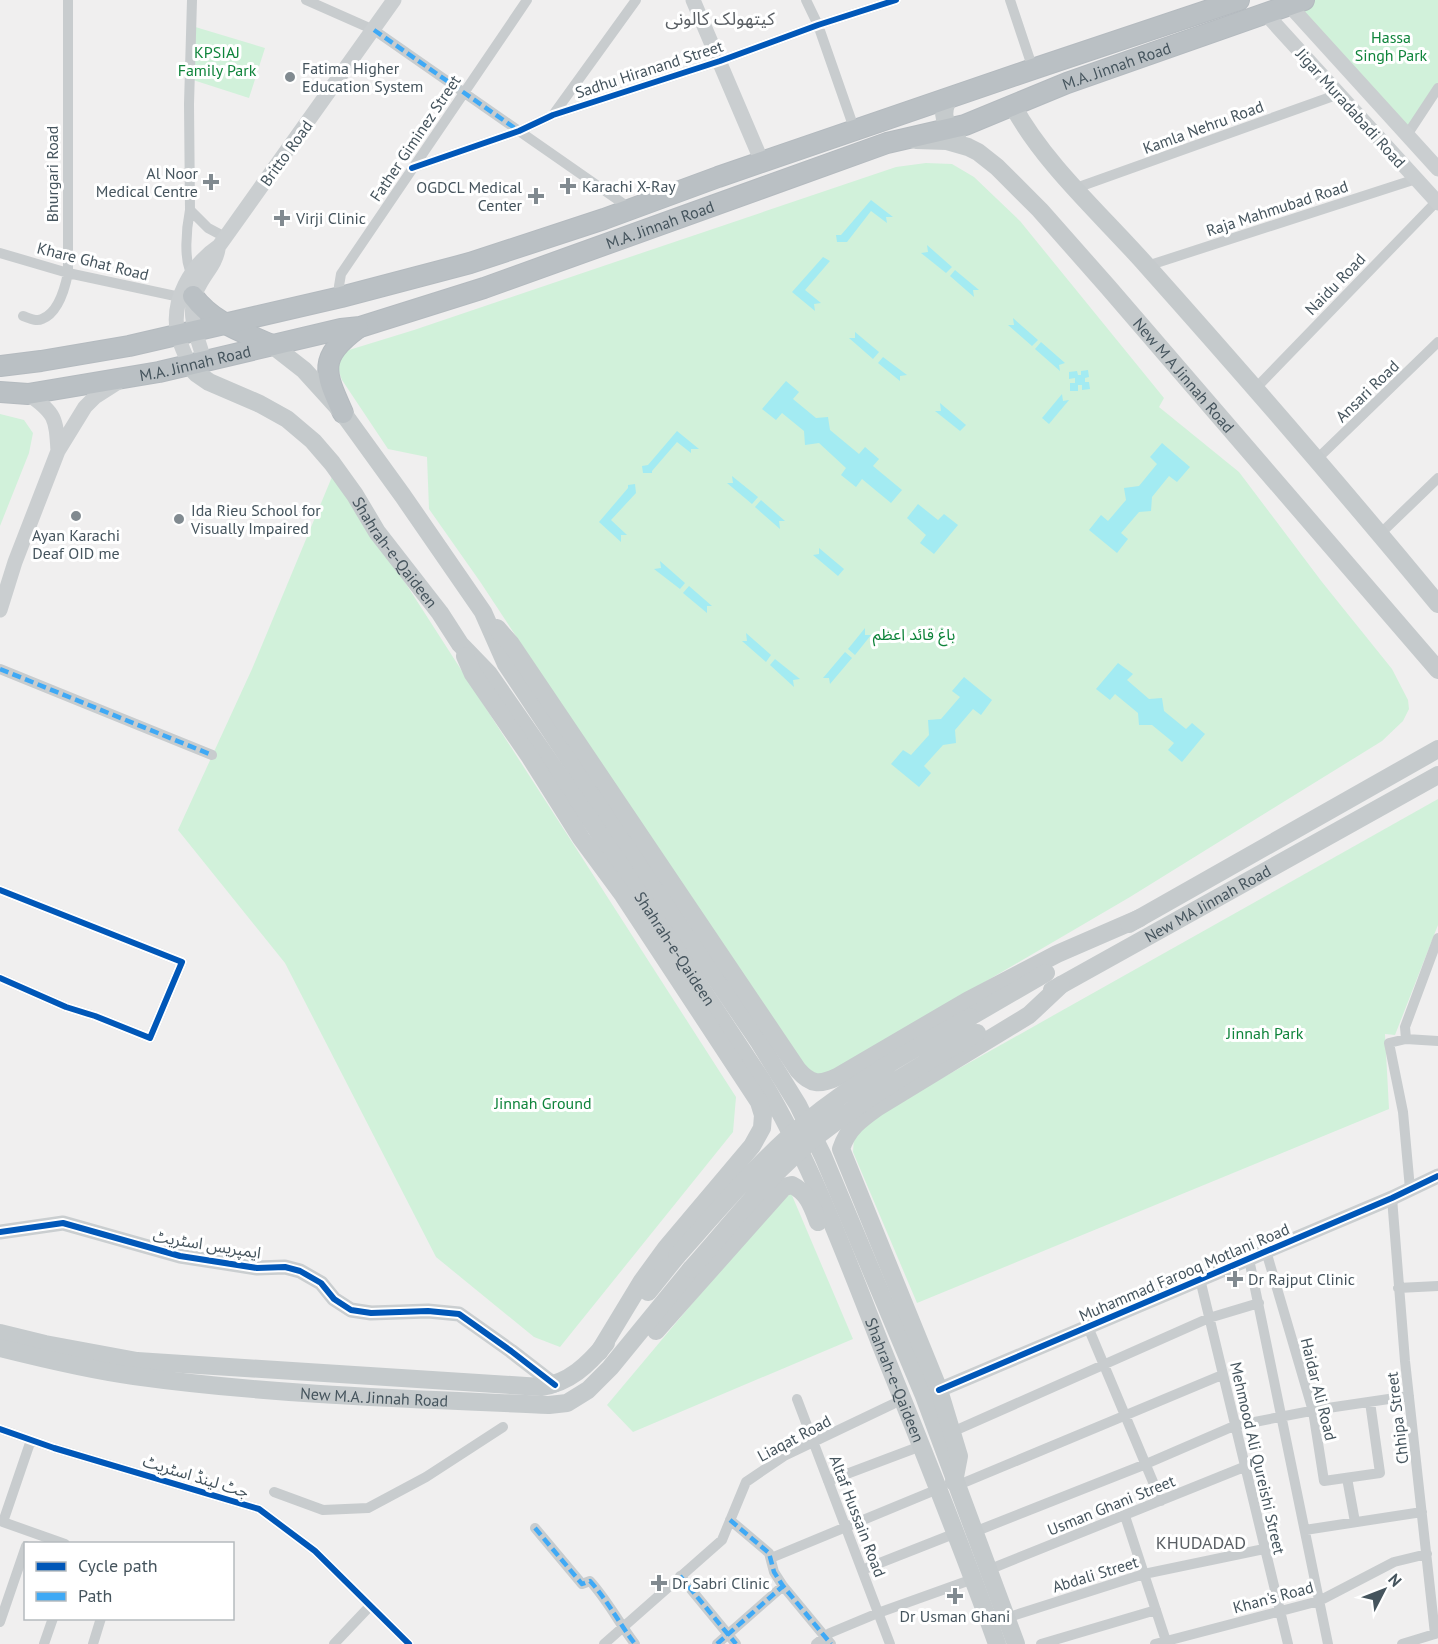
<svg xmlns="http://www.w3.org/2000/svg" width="1438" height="1644" viewBox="0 0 1438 1644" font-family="'PT Sans','Noto Sans Arabic',sans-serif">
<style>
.green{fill:#d1f1da}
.water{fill:#a3ebf2}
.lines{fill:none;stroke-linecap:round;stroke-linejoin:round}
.highway-casing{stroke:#b4babf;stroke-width:22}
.street{stroke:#c8ccce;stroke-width:10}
.secondary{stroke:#caced0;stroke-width:15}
.primary{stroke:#c5cacc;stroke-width:18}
.highway{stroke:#bac0c4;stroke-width:20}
.primary-bridge{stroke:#c5cacc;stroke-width:18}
.quiet{stroke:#3fa9f5;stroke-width:4.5;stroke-dasharray:9 4.5;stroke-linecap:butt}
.cycleway-casing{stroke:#fff;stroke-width:10}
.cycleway{stroke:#0057b8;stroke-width:6}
.poi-dot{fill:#818a90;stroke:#fff;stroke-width:2}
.labels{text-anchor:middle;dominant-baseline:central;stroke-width:6;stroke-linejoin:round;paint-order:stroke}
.park-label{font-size:16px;fill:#0f843b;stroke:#fff}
.street-label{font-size:16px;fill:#45545d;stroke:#fff}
.poi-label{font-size:16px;fill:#45545d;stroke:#fff;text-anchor:start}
.neighbourhood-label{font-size:18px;fill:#5a5f64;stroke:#fff}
</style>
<rect width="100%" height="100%" fill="#f0efef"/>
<path class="green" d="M1304 0H1438V87L1408 132 1289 5Z
M192 26 265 48 249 98 190 79Z
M926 163 952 164 974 177 1020 221 1164 398 1159 407 1239 472 1322 582 1392 669 1408 700 1409 709 1403 721 1382 741 1130 897 826 1075 814 1074 805 1068 628 806 481 583 429 509 427 457 388 449 342 380C337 368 337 358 349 350L414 330 896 167Z
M0 414 24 420 33 433 29 453 0 526Z
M334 472 736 1097 733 1132 560 1347 534 1337 436 1257 285 963 178 830 252 669Z
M1438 799V925L1395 1035 1385 1034 1389 1109 917 1303 853 1152 854 1138 878 1114Z
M791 1193 853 1339 633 1432 607 1405 769 1212Z"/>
<path class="water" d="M871 200 893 217H886L887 223 871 211 847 242H837L836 235H841Z
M927 245 952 267 946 273 921 253 928 252Z
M823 257 830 261 805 290 821 303 814 304 815 311 792 292Z
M955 270 979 290H973L974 297 950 276Z
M1013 318 1038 340 1032 346 1008 325H1014Z
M855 332 879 352 873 359 849 338H855Z
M1041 342 1065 363 1059 365 1060 371 1035 349Z
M883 357 907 375 900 376V381L878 363Z
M1088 370 1089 377 1085 378V382H1089L1090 389 1082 390V385H1078V391H1070V383H1075V378L1069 379V372L1077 371 1078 375H1081V371Z
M786 381 799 392 793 399 816 418 828 417 830 430 859 454 865 447 879 459 873 466 902 490 891 503 862 479 856 487 841 475 846 468 819 443 805 445 804 431 782 413 776 420 762 409Z
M1062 394 1063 401 1069 400 1049 424 1042 418Z
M940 403 966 425 960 431 935 411H941Z
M677 431 699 449H691V453L677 442 652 471V473H643L642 466 648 465Z
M1162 443 1190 467 1177 482 1169 476 1152 497 1151 511 1139 512 1121 533 1128 539 1117 553 1089 530 1101 515 1108 521 1126 500 1124 488 1139 486 1157 464 1150 457Z
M732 476 758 497 752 504 727 483H733Z
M635 484 636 493 611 520 627 535H621V542L599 522 628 488V485Z
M761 500 785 521H779L780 529 755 507Z
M918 504 938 520 944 514 958 525 934 554 920 543 926 535 907 518Z
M819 548 844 569 838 576 813 555 819 554Z
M660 561 685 583 680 589 654 569 661 568Z
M689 586 712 606H707V613L683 593Z
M865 628V635H871L855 655 848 649Z
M746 633 771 655 766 662 742 641H747Z
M845 652 852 658 830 684 829 678H823Z
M775 659 800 679 793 680 794 687 770 665Z
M1118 663 1133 674 1127 680 1149 699 1162 698 1164 711 1186 729 1192 723 1205 734 1182 762 1168 750 1174 743 1152 725H1139L1138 713 1115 694 1110 700 1096 689Z
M964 677 992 700 981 715 973 709 955 730 956 743 943 745 924 766 931 773 919 787 891 764 903 750 911 755 929 735 928 720 941 719 960 697 952 691Z"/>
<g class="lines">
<defs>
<g id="highway">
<path d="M193 296C213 323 243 332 272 345"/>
<path d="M0 366 41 361 129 346 341 297 470 263 604 219 718 177 1033 69 1239 0"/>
<path id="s5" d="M0 392 28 394 159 372 341 329 360 327 484 288 887 143 965 125 1067 83 1304 0"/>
<path d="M343 413C324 371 318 358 358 328"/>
</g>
</defs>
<use href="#highway" class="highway-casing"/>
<path class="street" d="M192 0 189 104 190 210C187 225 182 265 194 276
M306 0 374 30 631 209
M806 0 818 25 855 131
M1010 0 1033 69
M553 115 636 0
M1407 135 1438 88
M412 168 519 131 553 115 720 61 818 25 896 0
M1076 188 1339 94
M190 210 208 228 225 237
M0 253 68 273 180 297
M1147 266 1416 179
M341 297 339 286 341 274 527 0
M23 316C29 318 36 322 42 319 58 313 65 288 68 273V0
M1255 389 1438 200
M1316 460 1438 342
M1380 534 1438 478
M0 669 212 755
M0 890 182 962 150 1038 95 1016 66 1007 0 978
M1406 1039 1405 1027 1438 938
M1410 1189 1403 1112 1389 1043 1406 1039 1438 1041
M1392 1198 1405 1361 1435 1634
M1266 1251 1313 1411 1324 1481 1380 1473 1370 1402
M1249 1259 1328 1644
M1200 1279 1288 1644
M1398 1288 1438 1286
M1088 1327 1161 1501
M797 1399 890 1644
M0 1429 54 1448 259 1509 315 1551 409 1644
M952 1432 1209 1318 1259 1303
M31 1440 3 1522 65 1544
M1347 1478 1355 1522
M828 1481 921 1446
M956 1486 1222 1375
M274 1492 323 1510 368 1508 426 1477 503 1427
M1125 1516 1167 1644
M730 1520 769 1553 774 1572 783 1586 831 1644
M535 1528 582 1584 590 1581C608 1601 619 1623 635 1644
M1305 1530 1422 1512
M974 1532 1146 1464 1234 1426 1321 1409 1409 1396
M771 1558 938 1489
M862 1570 956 1533
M988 1570 1244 1467
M680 1576 736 1644
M1006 1618 1144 1574 1264 1549
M0 1622 26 1546
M44 1644 53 1618
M93 1644 101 1618
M334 1644 370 1606
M604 1644 722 1540 746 1482 784 1456 893 1404
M717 1644 783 1586
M816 1644 830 1633 878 1613 973 1579
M1041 1644 1156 1610
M1155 1644 1319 1601 1394 1562 1427 1554
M1402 1644 1438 1633"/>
<path class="secondary" d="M693 0 762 162
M1289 5 1438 169
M1265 13 1438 203
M205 362C196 334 184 309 201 282 208 270 216 262 218 249
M190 366C186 356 180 345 178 335 170 301 191 265 219 246L394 0
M28 394C56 413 56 419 58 451
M0 610 15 562 58 451 85 407 95 397 120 381
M0 1232 63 1223 180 1256 257 1268 285 1267 300 1271 321 1283 334 1299 351 1310 371 1313 428 1311 459 1314 511 1351 555 1385
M939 1390 1392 1198 1438 1176"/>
<g class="primary">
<path d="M949 99C939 113 946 127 957 138"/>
<path d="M1013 106C1045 165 1103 216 1147 266 1246 377 1343 489 1438 604"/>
<path id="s1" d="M916 140 947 141 968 147 978 152 997 167 1040 210 1108 287 1438 670"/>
<path d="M272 345 304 370 343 413 403 496 483 612 506 664 674 917 759 1042 798 1105 823 1156 924 1396 1016 1644"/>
<path id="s2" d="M190 366 196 373 209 382 260 404 287 419 313 441 332 463 355 495 377 532 440 613 460 644 489 674 597 830 763 1082C812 1165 845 1254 880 1343 920 1443 961 1543 997 1644"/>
<path d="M497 628 511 644 798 1070C811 1085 820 1085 837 1077L967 1001 1057 954 1140 918"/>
<path d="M465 656 473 674 530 757 581 838 623 895 759 1102 763 1115 762 1128 752 1146 666 1248 642 1281 599 1352"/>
<path d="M1129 924 1438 749"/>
<path id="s3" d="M1052 990 1438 775"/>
<path d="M970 1017 1046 973"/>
<path d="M648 1292 677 1256"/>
<path d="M656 1331 784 1187 792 1185C808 1193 812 1206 818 1222"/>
<path d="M0 1333 45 1344 137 1361 541 1387C569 1383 588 1365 606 1343"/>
<path id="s4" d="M0 1348C44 1359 89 1370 134 1376 271 1395 411 1399 549 1405L567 1403 588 1390 610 1368 691 1269"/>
<path d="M954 1482 959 1456 939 1390 841 1149C848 1128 861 1119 878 1107L1029 1015 1061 985"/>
</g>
<use href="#highway" class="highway"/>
<path class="primary-bridge" d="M677 1256C718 1210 757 1163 805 1123 856 1081 913 1049 970 1017
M691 1269C732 1223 771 1172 820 1134 869 1095 923 1064 977 1033"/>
<path class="quiet" d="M374 30 519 131
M0 669 212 755
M730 1520 769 1553 774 1572 783 1586 831 1644
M535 1528 582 1584 590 1581C608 1601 619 1623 635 1644
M680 1576 736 1644
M717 1644 783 1586"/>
<defs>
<path id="cycleway" d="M412 168 519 131 553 115 720 61 818 25 896 0
M0 890 182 962 150 1038 95 1016 66 1007 0 978
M0 1232 63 1223 180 1256 257 1268 285 1267 300 1271 321 1283 334 1299 351 1310 371 1313 428 1311 459 1314 511 1351 555 1385
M939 1390 1392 1198 1438 1176
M0 1429 54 1448 259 1509 315 1551 409 1644"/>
</defs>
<use href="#cycleway" class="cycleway-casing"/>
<use href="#cycleway" class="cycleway"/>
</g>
<g class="poi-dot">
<circle cx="290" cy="77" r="6"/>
<path d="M208 173h6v6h6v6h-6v6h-6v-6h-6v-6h6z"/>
<path d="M565 177h6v6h6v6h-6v6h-6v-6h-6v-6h6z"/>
<path d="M533 187h6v6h6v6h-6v6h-6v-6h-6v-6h6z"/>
<path d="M279 209h6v6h6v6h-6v6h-6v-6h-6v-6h6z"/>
<circle cx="76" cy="516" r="6"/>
<circle cx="179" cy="519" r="6"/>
<path d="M1232 1270h6v6h6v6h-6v6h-6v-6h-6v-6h6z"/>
<path d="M656 1574h6v6h6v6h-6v6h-6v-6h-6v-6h6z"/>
<path d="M952 1587h6v6h6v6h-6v6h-6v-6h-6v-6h6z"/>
</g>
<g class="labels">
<g class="park-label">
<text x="1391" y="37">Hassa<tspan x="1391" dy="18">Singh Park</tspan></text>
<text x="217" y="52">KPSIAJ<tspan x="217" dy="18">Family Park</tspan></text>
<text x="914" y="634">باغ قائد اعظم</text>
<text x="1265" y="1033">Jinnah Park</text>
<text x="543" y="1103">Jinnah Ground</text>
</g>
<g class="street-label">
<text stroke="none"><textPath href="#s5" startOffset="1168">M.A. Jinnah Road</textPath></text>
<text transform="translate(649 69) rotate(-18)">Sadhu Hiranand Street</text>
<text transform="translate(1351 108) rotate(48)">Jigar Muradabadi Road</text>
<text transform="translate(1203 127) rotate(-20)">Kamla Nehru Road</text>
<text transform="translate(415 138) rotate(-56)">Father Giminez Street</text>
<text transform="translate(286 153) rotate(-54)">Britto Road</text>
<text transform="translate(52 174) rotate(-90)">Bhurgari Road</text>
<text transform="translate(1277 208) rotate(-18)">Raja Mahmubad Road</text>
<text stroke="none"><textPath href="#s5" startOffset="684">M.A. Jinnah Road</textPath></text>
<text transform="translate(93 261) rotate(14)">Khare Ghat Road</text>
<text transform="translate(1335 284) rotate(-46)">Naidu Road</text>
<text stroke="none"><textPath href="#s5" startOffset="198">M.A. Jinnah Road</textPath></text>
<text stroke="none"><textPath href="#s1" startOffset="368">New M A Jinnah Road</textPath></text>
<text transform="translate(1367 391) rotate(-44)">Ansari Road</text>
<text stroke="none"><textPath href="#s2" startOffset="284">Shahrah-e-Qaideen</textPath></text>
<text stroke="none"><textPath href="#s3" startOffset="178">New MA Jinnah Road</textPath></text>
<text stroke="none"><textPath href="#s2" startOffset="770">Shahrah-e-Qaideen</textPath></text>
<text transform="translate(207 1244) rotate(9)">ایمپریس اسٹریٹ</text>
<text transform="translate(1184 1272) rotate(-23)">Muhammad Farooq Motlani Road</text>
<text stroke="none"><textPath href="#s2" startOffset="1256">Shahrah-e-Qaideen</textPath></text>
<text transform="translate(1319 1389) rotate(76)">Haidar Ali Road</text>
<text stroke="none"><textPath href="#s4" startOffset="378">New M.A. Jinnah Road</textPath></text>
<text transform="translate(1397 1418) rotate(-97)">Chhipa Street</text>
<text transform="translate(794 1438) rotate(-28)">Liaqat Road</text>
<text transform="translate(1258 1458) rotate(77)">Mehmood Ali Qureishi Street</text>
<text transform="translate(196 1476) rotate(17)">جٹ لینڈ اسٹریٹ</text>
<text transform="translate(1111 1505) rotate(-22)">Usman Ghani Street</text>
<text transform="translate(858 1516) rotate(69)">Altaf Hussain Road</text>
<text transform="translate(1095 1574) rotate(-17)">Abdali Street</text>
<text transform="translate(1273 1597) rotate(-15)">Khan's Road</text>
</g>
<g class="poi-label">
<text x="302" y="68">Fatima Higher<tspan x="302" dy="18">Education System</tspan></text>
<text x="198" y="173" text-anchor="end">Al Noor<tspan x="198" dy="18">Medical Centre</tspan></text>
<text x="582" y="186">Karachi X-Ray</text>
<text x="522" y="187" text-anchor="end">OGDCL Medical<tspan x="522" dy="18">Center</tspan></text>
<text x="296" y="218">Virji Clinic</text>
<text x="191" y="510">Ida Rieu School for<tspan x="191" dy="18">Visually Impaired</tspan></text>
<text x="76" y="535" text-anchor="middle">Ayan Karachi<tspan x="76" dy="18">Deaf OID me</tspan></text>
<text x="1248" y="1279">Dr Rajput Clinic</text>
<text x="672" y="1583">Dr Sabri Clinic</text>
<text x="955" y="1616" text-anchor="middle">Dr Usman Ghani</text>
</g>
<g class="neighbourhood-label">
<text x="720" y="18">کیتھولک کالونی</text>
<text x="1201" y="1542">KHUDADAD</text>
</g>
</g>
<rect x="24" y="1542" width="210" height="78" fill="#ffffff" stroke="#b5bbbe" stroke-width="1.5"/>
<rect x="36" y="1562" width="30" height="9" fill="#0057b8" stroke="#b5bbbe" stroke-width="1.5"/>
<text x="78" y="1572" font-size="18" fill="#45545d">Cycle path</text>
<rect x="36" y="1592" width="30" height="9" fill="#3fa9f5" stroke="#b5bbbe" stroke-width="1.5"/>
<text x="78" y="1602" font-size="18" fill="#45545d">Path</text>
<g transform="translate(1384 1590) rotate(48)" stroke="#ffffff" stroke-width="4.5" paint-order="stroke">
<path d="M0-4.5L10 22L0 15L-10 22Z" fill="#45545d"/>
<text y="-9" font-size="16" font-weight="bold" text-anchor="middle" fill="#45545d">N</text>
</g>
</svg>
